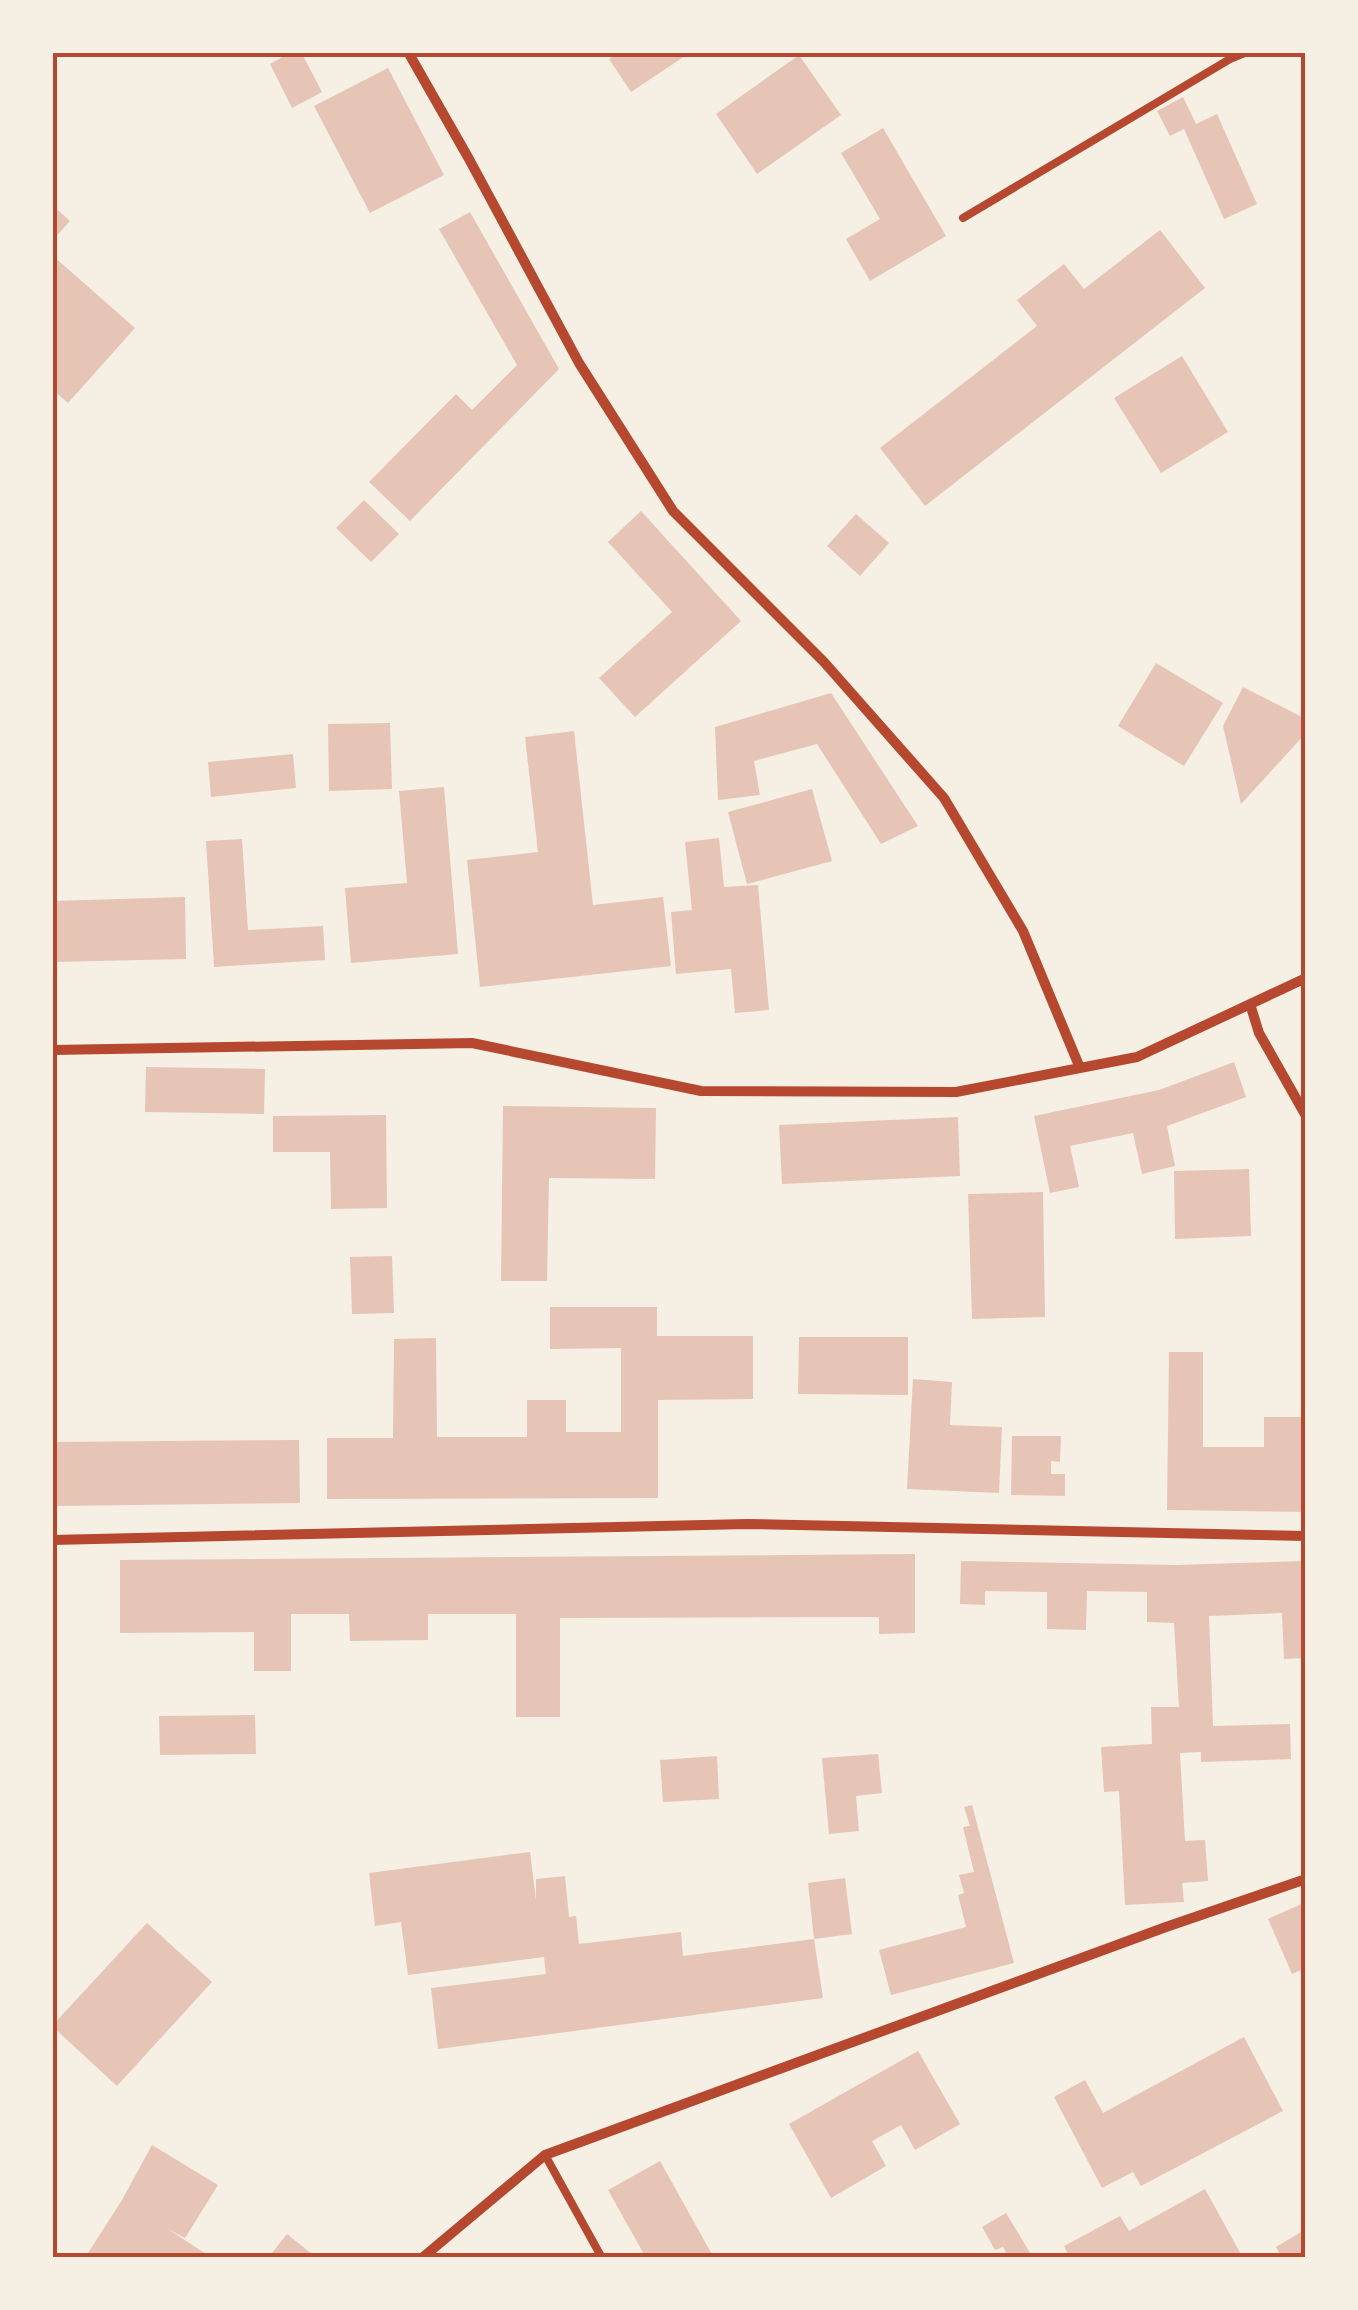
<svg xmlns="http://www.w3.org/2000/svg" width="1358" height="2310" viewBox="0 0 1358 2310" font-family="'Archivo Narrow',sans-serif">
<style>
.building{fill:#e6c5b7}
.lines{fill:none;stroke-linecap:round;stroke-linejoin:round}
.service{stroke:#b5482f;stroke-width:8}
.minor{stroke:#b5482f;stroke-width:10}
.neatline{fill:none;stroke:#b5482f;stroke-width:4}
</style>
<rect width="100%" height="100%" fill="#f6efe4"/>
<path class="building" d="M291 52H301L322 92 292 108 270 64Z
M619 52H691L631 92 609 59Z
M799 55 841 115 757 174 716 114Z
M388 68 444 175 370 213 314 106Z
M1183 97 1196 124 1217 114 1257 204 1224 219 1184 129 1170 136 1157 111Z
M883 128 946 236 870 281 846 239 880 219 841 153Z
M52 205 70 221 52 241Z
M470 212 559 369 410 521 369 482 456 394 472 410 517 365 439 229Z
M1160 230 1205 288 925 506 880 448 1037 326 1017 300 1064 264 1084 289Z
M52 255 135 328 68 403 52 389Z
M1182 356 1228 432 1161 473 1114 398Z
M364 500 399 534 371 562 336 528Z
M641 511 741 621 635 717 599 678 672 612 608 542Z
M856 514 889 543 860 576 827 546Z
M1156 663 1223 703 1184 766 1118 726Z
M1243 687 1306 719V733L1241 804 1223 726Z
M831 693 918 826 881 844 817 744 754 761 760 795 718 800 715 727Z
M390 723 392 789 329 791 328 724Z
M574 731 593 905 663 897 671 966 480 987 467 860 538 852 525 737Z
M293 754 296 788 211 797 208 762Z
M444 787 458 954 351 963 345 888 407 883 399 791Z
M812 789 832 861 747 884 728 812Z
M719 838 724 887 758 885 769 1010 735 1013 731 969 676 974 671 912 692 910 685 842Z
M242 839 248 930 323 926 325 960 214 967 206 841Z
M185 897 186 959 52 962V901Z
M1234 1062 1246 1097 1167 1126 1175 1166 1142 1174 1133 1133 1070 1146 1079 1187 1050 1193 1034 1116 1159 1090Z
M146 1067 265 1069 264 1114 145 1112Z
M503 1106 656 1108 655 1179 549 1178 547 1281H501Z
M386 1115 387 1208 331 1209 330 1152H273V1116Z
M958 1117 960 1176 782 1184 779 1125Z
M1249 1169 1251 1236 1175 1239 1174 1171Z
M1043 1192 1045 1317 972 1319 968 1194Z
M392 1256 394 1313 352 1314 350 1257Z
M550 1307H657V1336H753V1399L658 1400V1498L327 1499V1438H393L394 1339 436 1338 437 1437H527V1400H566V1432H621V1348L550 1349Z
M799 1337H908V1395L798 1394Z
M1169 1352H1203V1447H1264V1417H1306V1512L1167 1510Z
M913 1379 952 1382 950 1425 1002 1427 999 1493 907 1489Z
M1012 1436H1061L1060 1462 1051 1461V1474H1065V1496L1011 1495Z
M299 1440 300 1503 52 1506V1442Z
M915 1554V1633L879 1634V1617L560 1618V1717H516V1614H428V1640L350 1641 349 1614H291V1671H254V1632L120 1633V1560Z
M961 1561 1176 1565 1306 1561V1658L1284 1659 1282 1613 1209 1616 1213 1726 1290 1724 1291 1759 1201 1762V1752L1180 1753 1185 1841 1205 1840 1208 1881 1182 1883 1184 1902 1125 1905 1119 1791 1104 1792 1101 1747 1152 1744 1151 1707H1179L1174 1623 1147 1622V1592L1087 1591 1086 1630 1047 1629V1592L985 1591V1605L960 1604Z
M255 1715 256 1754 160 1755 159 1716Z
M878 1754 882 1793 856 1796 859 1831 829 1834 822 1758Z
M717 1756 719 1799 663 1802 660 1760Z
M972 1805 1014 1963 891 1995 879 1950 966 1927 958 1895 964 1893 959 1875 974 1872 963 1827 970 1826 964 1807Z
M530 1852 536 1900V1879L565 1876 569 1917 576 1916 579 1944 681 1932 683 1956 814 1939 823 1998 438 2049 431 1988 546 1974 544 1957 408 1975 401 1922 375 1926 369 1873Z
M845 1878 852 1934 814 1939 808 1883Z
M1306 1902V1968L1292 1974 1268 1919Z
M147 1923 212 1982 117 2086 52 2026Z
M1244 2037 1283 2111 1141 2186 1133 2172 1102 2188 1054 2097 1085 2080 1103 2113Z
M918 2051 960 2124 915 2150 901 2125 872 2141 886 2166 831 2198 789 2124Z
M152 2145 218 2185 185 2238 168 2229 212 2258H95L88 2253 122 2200Z
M660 2161 714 2258H646L608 2190Z
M1205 2189 1243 2258H1144L1142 2254 1136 2258H1070L1064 2246 1120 2216 1129 2231Z
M1006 2213 1020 2236 1033 2258H1009L1003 2247 995 2250 982 2227Z
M1306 2229V2258H1282L1276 2247Z
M287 2234 317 2258H268Z"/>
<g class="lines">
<path class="service" d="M963 218 1230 59 1247 52
M545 2155 602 2258"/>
<path class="minor" d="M408 52 469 159 579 363 673 511 824 662 944 798 1023 931 1080 1068
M1250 1004 1259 1033 1306 1116
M52 1050 472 1043 701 1091 956 1092 1137 1057 1306 978
M52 1540 747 1524 1306 1536
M422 2258 545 2155 1166 1927 1306 1879"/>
</g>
<rect width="1358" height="2310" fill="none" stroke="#f6efe4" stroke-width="110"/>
<rect x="55" y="55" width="1248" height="2200" class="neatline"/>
</svg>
